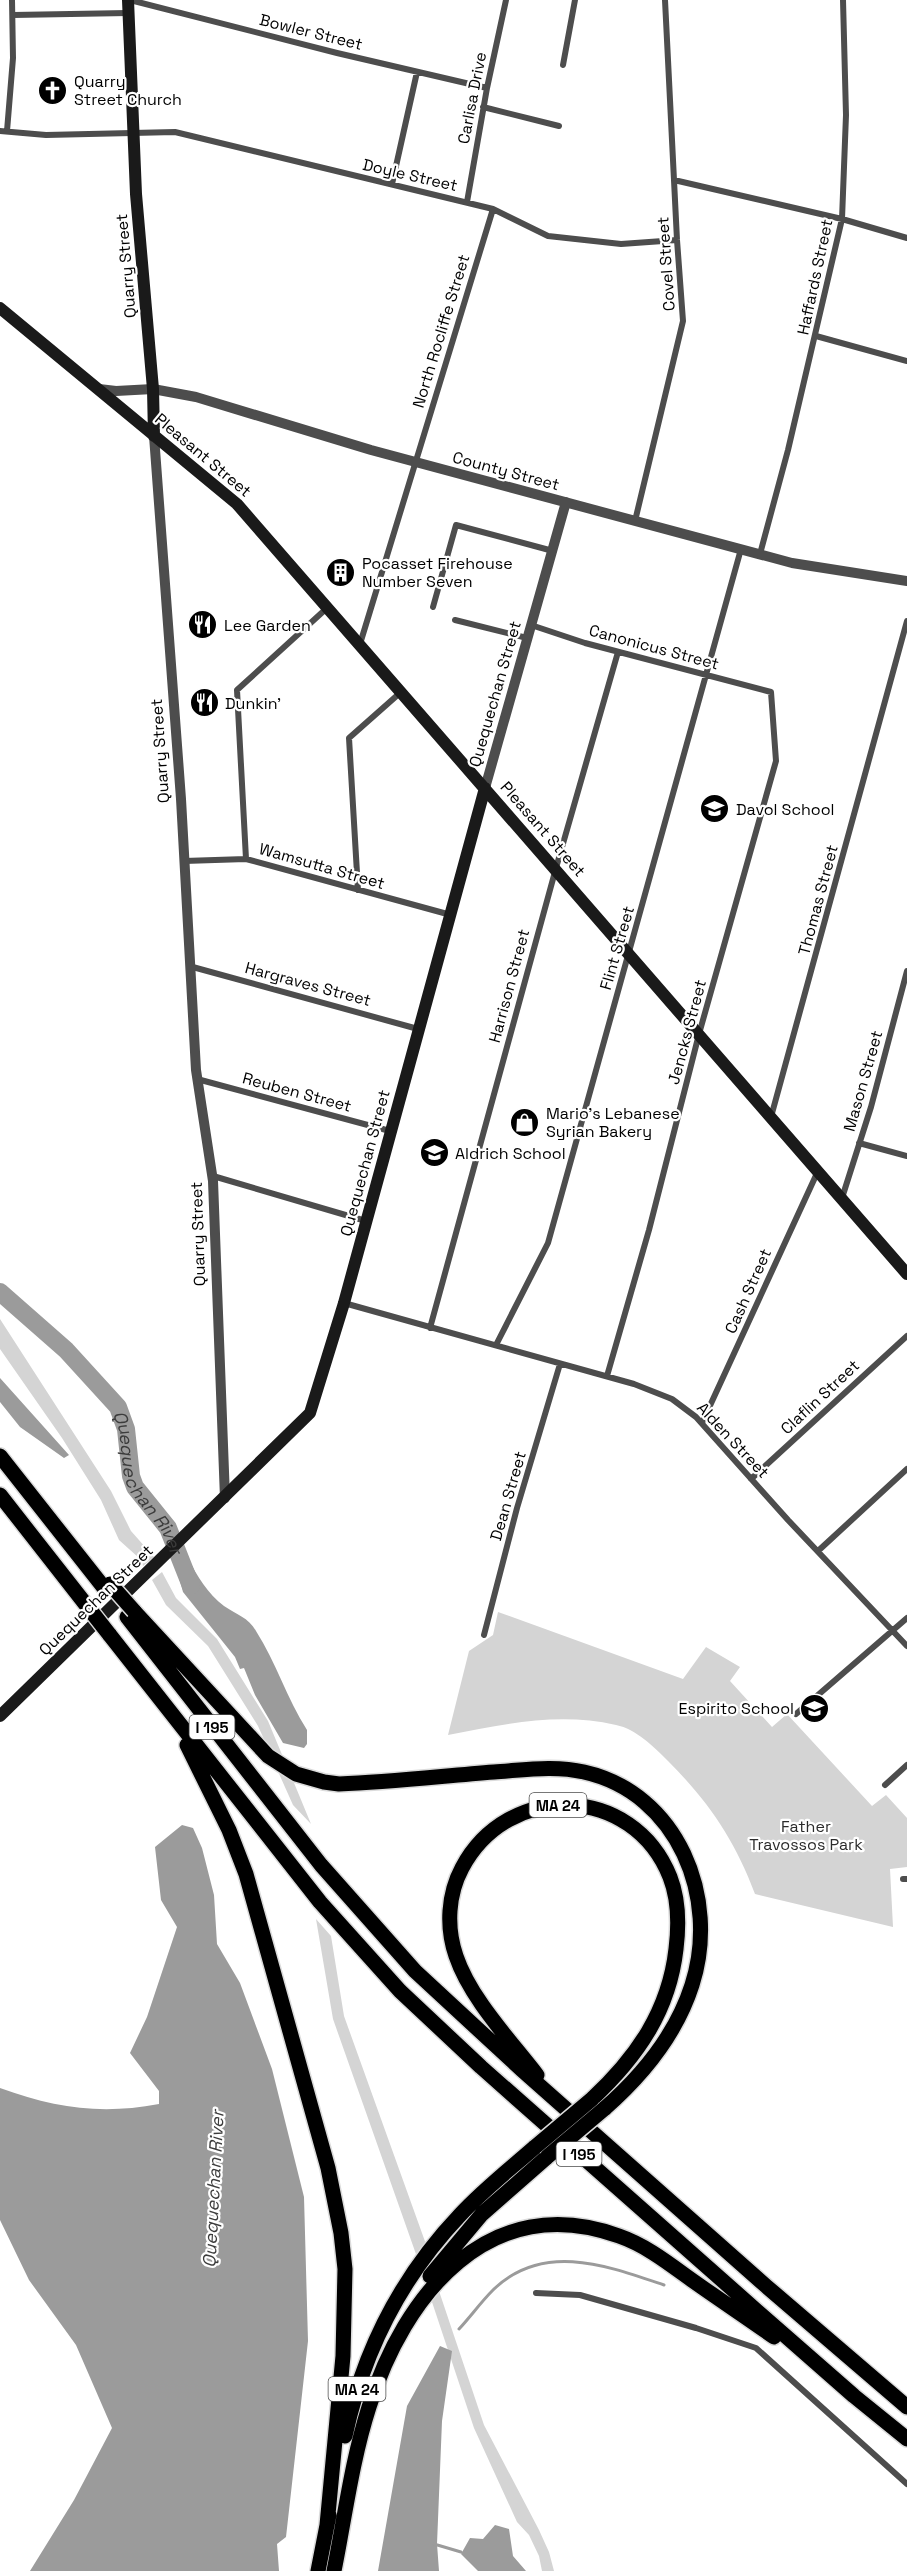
<svg xmlns="http://www.w3.org/2000/svg" width="907" height="2571" viewBox="0 0 907 2571" font-family="'Space Grotesk',sans-serif">
<style>
.green{fill:#d4d4d4}
.water{fill:#9b9b9b}
.lines{fill:none;stroke-linecap:round;stroke-linejoin:round}
.stream{stroke:#9b9b9b;stroke-width:3}
.river{stroke:#9b9b9b;stroke-width:18}
.motorway-casing{stroke:#dbdbdb;stroke-width:18}
.minor{stroke:#4d4d4d;stroke-width:6}
.tertiary{stroke:#4d4d4d;stroke-width:10}
.secondary{stroke:#1a1a1a;stroke-width:12}
.motorway{stroke:#000;stroke-width:15}
.motorway-bridge-casing{stroke:#dbdbdb;stroke-width:18;stroke-linecap:butt}
.motorway-bridge{stroke:#000;stroke-width:15}
.labels{text-anchor:middle;dominant-baseline:central;stroke-width:4.5;stroke-linejoin:round;paint-order:stroke}
.shield{fill:#fff;stroke:#4c4c4c;stroke-width:1.5}
.shield-label{font-size:15px;font-weight:bold;fill:#000}
.street-label{font-size:16px;fill:#000;stroke:#fff}
.poi-label{font-size:16px;fill:#000;stroke:#fff;text-anchor:start}
.park-label{font-size:16px;fill:#2b2b2b;stroke:#fff}
.water-label{font-size:18px;font-style:italic;fill:#3c3c3c;stroke:#fff}
</style>
<rect width="100%" height="100%" fill="#fff"/>
<path class="green" d="M0 1319 111 1491 131 1531 154 1557 143 1566 139 1558 119 1540 101 1500 62 1438 0 1349Z
M162 1572 176 1598 217 1639 268 1721 288 1769 272 1757 258 1726 208 1646 166 1605 152 1580Z
M498 1612 683 1679 706 1647 740 1667 730 1681 772 1727 787 1714 872 1806 886 1795 907 1818V1867L890 1869 893 1927 755 1894C735 1840 708 1801 668 1761 654 1747 636 1729 616 1725 559 1712 504 1724 448 1735L469 1651 493 1635Z
M276 1767 292 1778 311 1824 293 1805Z
M316 1919 331 1936 344 2016 427 2247 417 2257 333 2019Z
M438 2288 484 2425 539 2530 549 2552 554 2571H542L539 2556 529 2535 517 2522 474 2428 431 2299Z"/>
<path class="water" d="M0 1378 69 1455 64 1458 20 1427 0 1402Z
M188 1558C197 1576 208 1594 224 1606 237 1615 248 1617 256 1631 276 1662 287 1699 307 1730V1744L304 1748 283 1743 255 1695 244 1668 240 1669 235 1657 183 1592 176 1567Z
M182 1825 193 1828 202 1848 214 1895 217 1944 240 1983 272 2069 304 2197 308 2341 286 2537 277 2544 279 2571H30L74 2500 112 2428 76 2345 29 2280 0 2220V2088C55 2108 101 2115 159 2104V2091L130 2053 147 2017 177 1927 161 1900 155 1847Z
M440 2346 452 2351 442 2421 437 2544 439 2571H378L407 2406Z
M495 2525 509 2529 513 2556 526 2571H478L461 2554 470 2538 483 2539Z"/>
<g class="lines">
<path class="stream" d="M459 2329C471 2316 481 2302 493 2290 543 2241 608 2266 664 2285
M434 2544 461 2552"/>
<path class="river" id="s1" d="M0 1292 66 1350 118 1407 126 1429 131 1476 135 1487 168 1528 191 1586"/>
<defs>
<path id="motorway" d="M0 1456 105 1589
M0 1495 87 1606
M134 1611 268 1756 296 1774 324 1782 339 1784C391 1782 442 1776 494 1772 524 1770 555 1765 584 1772 678 1793 720 1898 692 1985 676 2035 643 2075 604 2109
M127 1617 321 1865 415 1971 522 2070 766 2286 907 2407
M109 1634 320 1902 400 1991 481 2067 757 2311 854 2396 907 2439
M187 1745 229 1830 246 1874 328 2168 341 2233 345 2269 343 2356 327 2525
M537 2075C510 2040 470 1998 456 1956 446 1927 448 1894 462 1868 508 1781 633 1784 670 1877 679 1900 679 1925 676 1949 669 2011 637 2057 592 2099
M430 2276 482 2214 547 2157
M345 2436C363 2352 401 2277 460 2215 483 2190 510 2169 535 2147
M318 2571 329 2515
M334 2571C345 2516 352 2460 369 2407 404 2295 489 2189 619 2236 645 2245 667 2262 689 2278 717 2298 746 2317 774 2337"/>
</defs>
<use href="#motorway" class="motorway-casing"/>
<path class="minor" d="M130 0 337 53 487 88
M13 15 128 13
M563 65 575 0
M483 107 559 126
M0 131 46 135 175 132 493 209 548 236 621 244 677 240
M7 131 13 58 12 0
M674 180 842 219 907 238
M392 184 417 72
M467 202 487 88 506 0
M816 336 907 361
M635 521 683 321 677 240 665 0
M760 554 788 450 842 219 846 115 843 0
M433 607 456 525 553 551
M455 620 527 638
M531 625 585 643 771 692 776 761 699 1034 649 1230 607 1376
M360 644 493 209
M246 859 237 690 327 608
M184 861 246 859 451 915
M358 890 349 738 401 692
M189 966 418 1029
M197 1079 390 1131
M771 1117 907 621
M859 1143 907 1156
M213 1176 366 1221
M842 1198 871 1107 907 971
M344 1303 634 1384 672 1399 696 1417 788 1520 907 1646
M430 1328 556 868 618 652
M496 1345 548 1243 741 549
M702 1423 818 1171
M751 1479 907 1336
M818 1551 907 1469
M484 1635 517 1508 560 1364
M796 1714 907 1618
M885 1785 907 1765
M903 1879H907
M536 2293 580 2295 696 2328 756 2348 907 2484"/>
<path class="tertiary" d="M99 389 116 391 153 389 196 397 371 450 792 563 907 581
M154 436 181 799 196 1070 213 1181 225 1498
M485 788 566 502"/>
<path class="secondary" d="M128 0 136 194 153 389 154 436
M0 308 237 504 907 1274
M0 1716 310 1413 344 1303 485 788"/>
<use href="#motorway" class="motorway"/>
<defs>
<path id="motorway-bridge" d="M110 1584 134 1611
M87 1606 109 1634
M535 2147 592 2099
M547 2157 604 2109"/>
</defs>
<use href="#motorway-bridge" class="motorway-bridge-casing"/>
<use href="#motorway-bridge" class="motorway-bridge"/>
</g>
<defs>
<symbol id="church-disc" viewBox="-11 -11 22 22"><circle r="9.5" fill="#000" stroke="#fff"/><path d="M-1.2-6h2.4v3.5h3.3v2.4h-3.3V6h-2.4V-.1h-3.3v-2.4h3.3Z" fill="#fff"/></symbol>
<symbol id="building-disc" viewBox="-11 -11 22 22"><circle r="9.5" fill="#000" stroke="#fff"/><path d="M-4-6H4V6H1V3H-1V6H-4ZM-2.5-4.3h1.7v1.8h-1.7ZM.8-4.3h1.7v1.8H.8ZM-2.5-1h1.7V.8h-1.7ZM.8-1h1.7V.8H.8Z" fill="#fff"/></symbol>
<symbol id="restaurant-disc" viewBox="-11 -11 22 22"><circle r="9.5" fill="#000" stroke="#fff"/><path d="M-5-6h1v4h1v-4h1v4h1v-4h1v5L-1.5 .5V6h-2V.5L-5-1ZM5-6V6H3V1.5H1.5Q1.5-4 5-6Z" fill="#fff"/></symbol>
<symbol id="school-disc" viewBox="-11 -11 22 22"><circle r="9.5" fill="#000" stroke="#fff"/><path d="M0-5L7-2L0 1L-7-2ZM-4 1L0 2.5L4 1V4Q0 6-4 4Z" fill="#fff"/></symbol>
<symbol id="shop-disc" viewBox="-11 -11 22 22"><circle r="9.5" fill="#000" stroke="#fff"/><path d="M-5-2.5h2.3a2.7 3.5 0 0 1 5.4 0H5L5.5 6h-11ZM-1.5-2.5h3a1.5 2.3 0 0 0-3 0Z" fill="#fff"/></symbol>
</defs>
<g fill-rule="evenodd">
<use href="#church-disc" x="36" y="74" width="33" height="33"/>
<use href="#building-disc" x="324" y="556" width="33" height="33"/>
<use href="#restaurant-disc" x="186" y="608" width="33" height="33"/>
<use href="#restaurant-disc" x="188" y="686" width="33" height="33"/>
<use href="#school-disc" x="698" y="792" width="33" height="33"/>
<use href="#shop-disc" x="508" y="1106" width="33" height="33"/>
<use href="#school-disc" x="418" y="1136" width="33" height="33"/>
<use href="#school-disc" x="798" y="1692" width="33" height="33"/>
</g>
<g class="labels">
<g class="shield">
<rect x="189.5" y="1715" width="45" height="24" rx="4.5"/>
<rect x="529.5" y="1793" width="57" height="24" rx="4.5"/>
<rect x="556.5" y="2142" width="45" height="24" rx="4.5"/>
<rect x="328.5" y="2377" width="57" height="24" rx="4.5"/>
</g>
<g class="shield-label">
<text x="212" y="1727">I 195</text>
<text x="558" y="1805">MA 24</text>
<text x="579" y="2154">I 195</text>
<text x="357" y="2389">MA 24</text>
</g>
<g class="street-label">
<text transform="translate(311 32) rotate(14)">Bowler Street</text>
<text transform="translate(472 98) rotate(-79)">Carlisa Drive</text>
<text transform="translate(410 175) rotate(13)">Doyle Street</text>
<text transform="translate(666 264) rotate(-94)">Covel Street</text>
<text transform="translate(126 266) rotate(-95)">Quarry Street</text>
<text transform="translate(815 277) rotate(-78)">Haffards Street</text>
<text transform="translate(441 331) rotate(-73)">North Rocliffe Street</text>
<text transform="translate(203 455) rotate(40)">Pleasant Street</text>
<text transform="translate(506 471) rotate(15)">County Street</text>
<text transform="translate(654 647) rotate(15)">Canonicus Street</text>
<text transform="translate(495 694) rotate(-74)">Quequechan Street</text>
<text transform="translate(160 751) rotate(-94)">Quarry Street</text>
<text transform="translate(543 829) rotate(49)">Pleasant Street</text>
<text transform="translate(322 866) rotate(16)">Wamsutta Street</text>
<text transform="translate(818 900) rotate(-75)">Thomas Street</text>
<text transform="translate(617 948) rotate(-74)">Flint Street</text>
<text transform="translate(308 984) rotate(15)">Hargraves Street</text>
<text transform="translate(509 986) rotate(-75)">Harrison Street</text>
<text transform="translate(687 1032) rotate(-75)">Jencks Street</text>
<text transform="translate(863 1081) rotate(-74)">Mason Street</text>
<text transform="translate(297 1092) rotate(15)">Reuben Street</text>
<text transform="translate(365 1163) rotate(-75)">Quequechan Street</text>
<text transform="translate(198 1234) rotate(-92)">Quarry Street</text>
<text transform="translate(748 1291) rotate(-66)">Cash Street</text>
<text transform="translate(820 1397) rotate(-43)">Claflin Street</text>
<text transform="translate(733 1440) rotate(47)">Alden Street</text>
<text transform="translate(508 1496) rotate(-74)">Dean Street</text>
<text transform="translate(96 1600) rotate(-44)">Quequechan Street</text>
</g>
<g class="poi-label">
<text x="74" y="81">Quarry<tspan x="74" dy="18">Street Church</tspan></text>
<text x="362" y="563">Pocasset Firehouse<tspan x="362" dy="18">Number Seven</tspan></text>
<text x="224" y="625">Lee Garden</text>
<text x="225" y="703">Dunkin'</text>
<text x="736" y="809">Davol School</text>
<text x="546" y="1113">Mario's Lebanese<tspan x="546" dy="18">Syrian Bakery</tspan></text>
<text x="455" y="1153">Aldrich School</text>
<text x="794" y="1708" text-anchor="end">Espirito School</text>
</g>
<g class="park-label">
<text x="806" y="1826">Father<tspan x="806" dy="18">Travossos Park</tspan></text>
</g>
<g class="water-label">
<text stroke="none"><textPath href="#s1" startOffset="248">Quequechan River</textPath></text>
<text transform="translate(213 2189) rotate(-87)">Quequechan River</text>
</g>
</g>
</svg>
